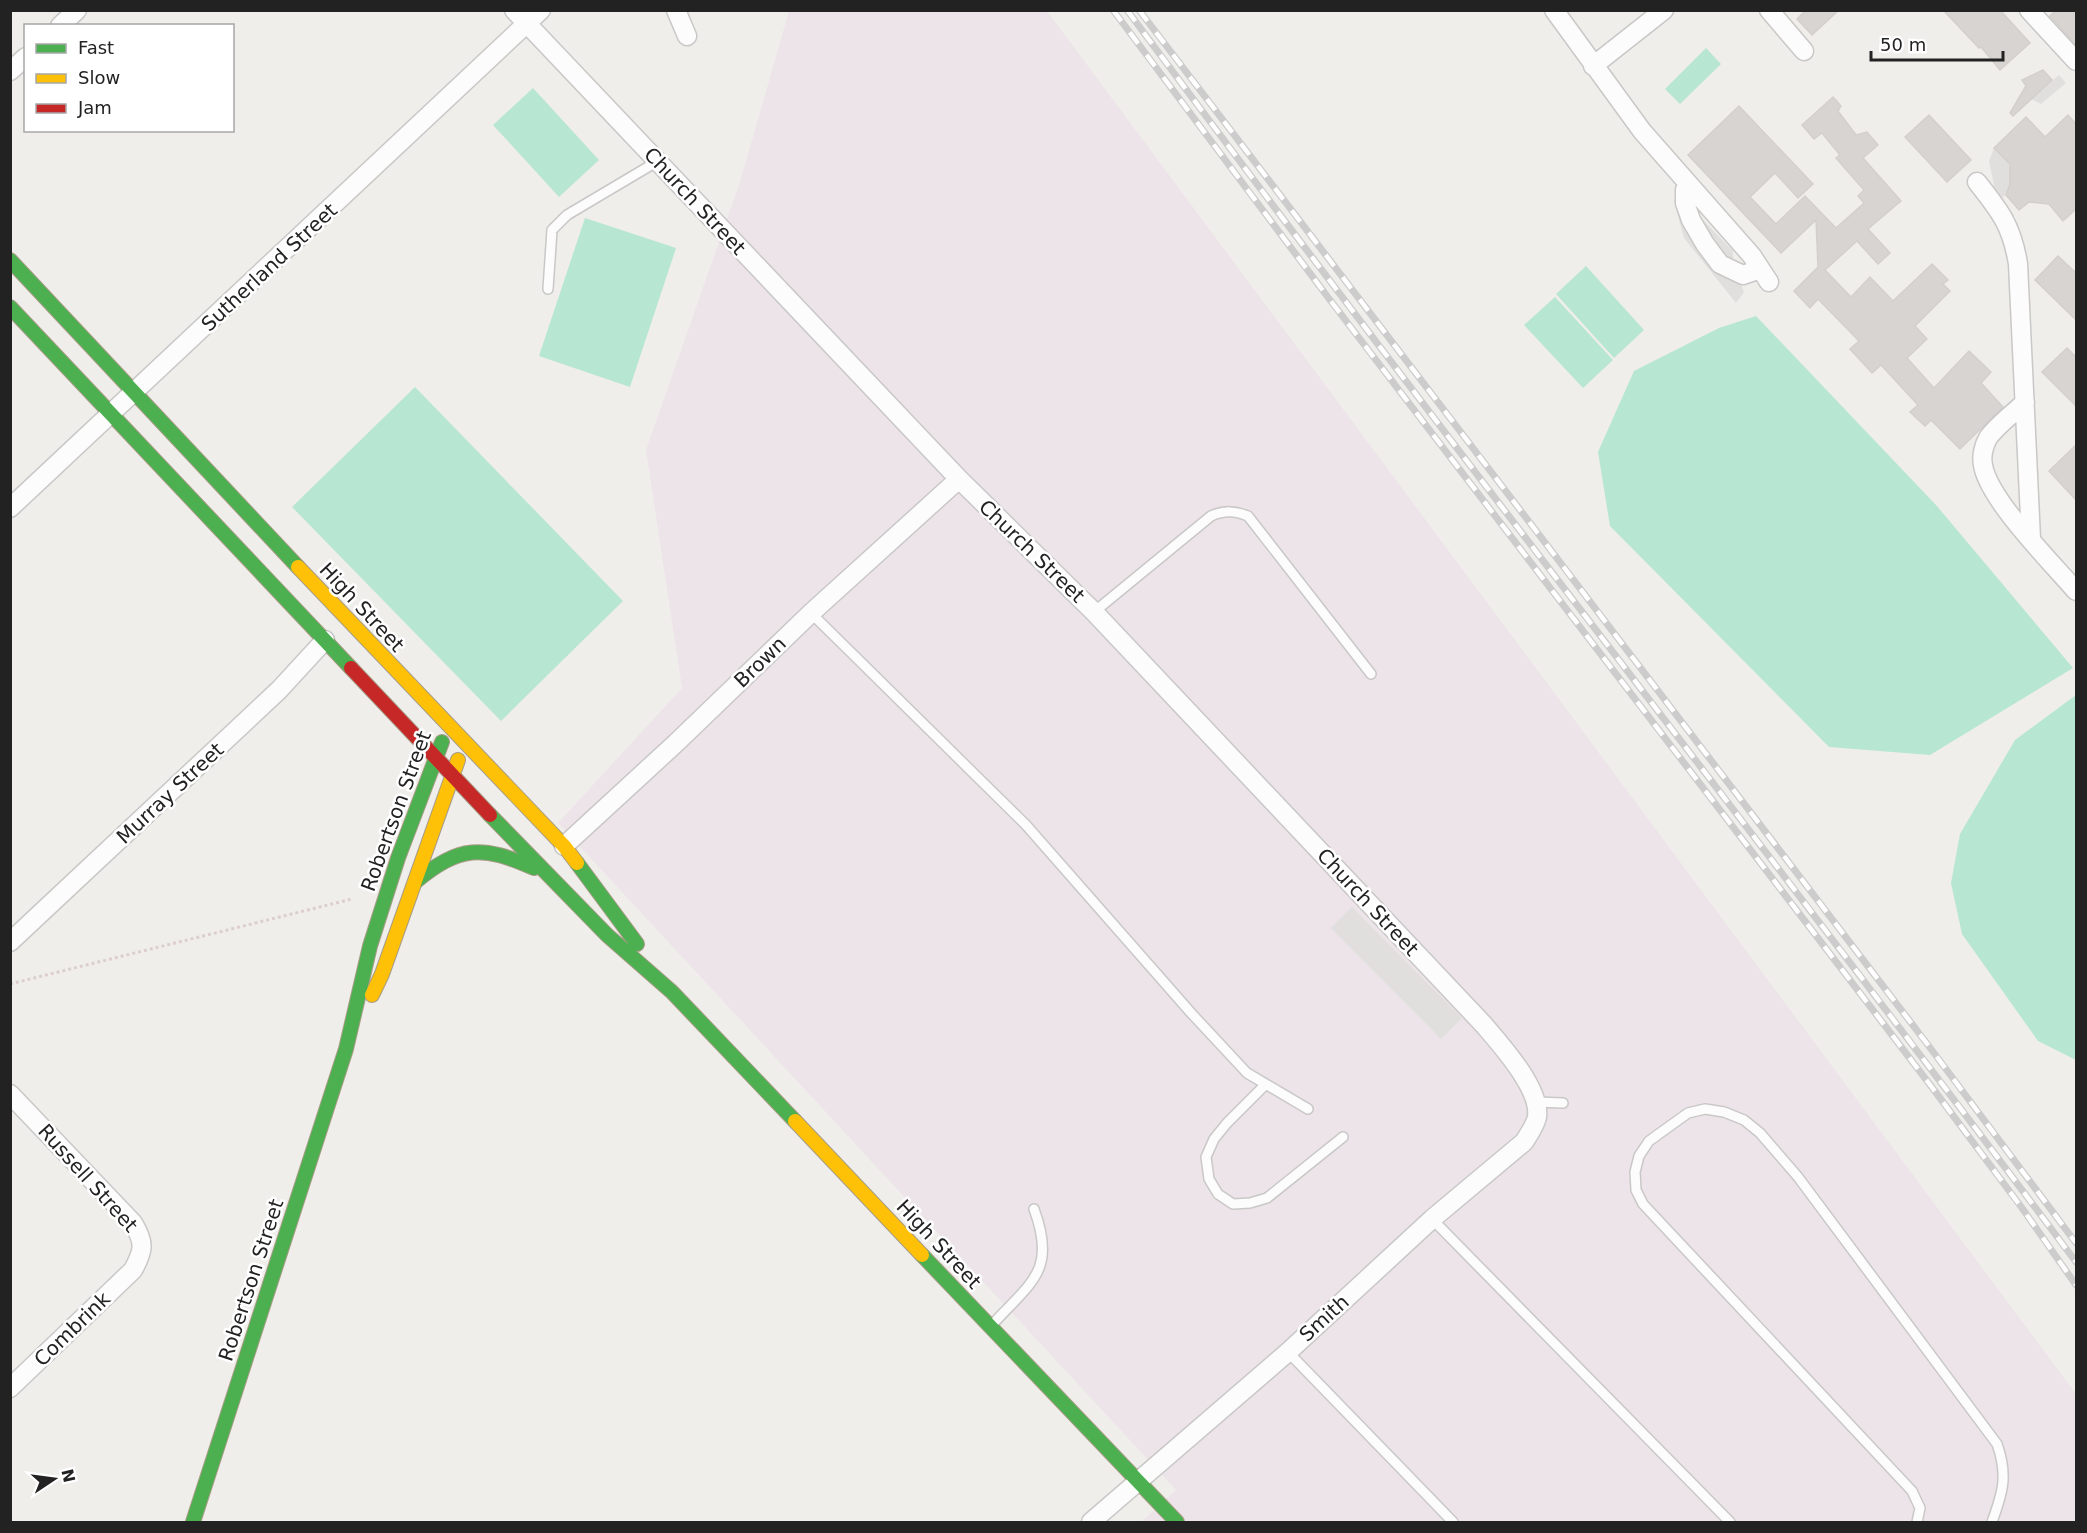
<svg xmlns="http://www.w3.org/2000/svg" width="2087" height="1533" viewBox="0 0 2087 1533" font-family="'DejaVu Sans',sans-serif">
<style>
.industrial{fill:#ede4e9}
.pitch{fill:#b7e6d2}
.parking{fill:#e0dfde}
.building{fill:#d7d4d2;stroke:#d3d0cc;stroke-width:1.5}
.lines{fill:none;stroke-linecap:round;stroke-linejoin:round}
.lane-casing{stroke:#c9c8c7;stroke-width:12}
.street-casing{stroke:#c9c8c7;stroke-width:21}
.fast-casing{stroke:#a79c86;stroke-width:16}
.slow-casing{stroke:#a79c86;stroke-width:16}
.jam-casing{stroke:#a79c86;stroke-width:16}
.path{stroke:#dccecd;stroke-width:3;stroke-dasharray:3 3;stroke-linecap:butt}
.lane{stroke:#fdfcfc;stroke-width:9}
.street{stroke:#fdfcfc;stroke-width:18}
.fast{stroke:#4caf50;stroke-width:14}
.slow{stroke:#ffc107;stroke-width:14}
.jam{stroke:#c62828;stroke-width:14}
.rail-casing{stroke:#ccc;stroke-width:7}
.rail{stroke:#fff;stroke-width:4.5;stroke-dasharray:14;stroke-linecap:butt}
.labels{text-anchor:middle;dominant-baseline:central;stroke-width:5;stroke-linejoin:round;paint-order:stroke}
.street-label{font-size:20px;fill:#222;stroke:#fff}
</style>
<rect width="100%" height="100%" fill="#f0eeeb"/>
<path class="industrial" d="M789 11H1047L2076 1394V1522H1141L1176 1490 558 823 682 688 646 450 740 182Z"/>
<path class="pitch" d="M1706 48 1721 64 1680 104 1665 89Z
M533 88 599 160 559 197 493 125Z
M585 218 676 248 630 387 539 356Z
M1586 266 1644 330 1614 358 1556 294Z
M1555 297 1613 360 1583 388 1524 325Z
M1756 316 1936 505 2073 668 1930 755 1829 747 1610 526 1598 452 1634 371 1719 328Z
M415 387 623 601 501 721 292 507Z
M2076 695V1060L2038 1041 1962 934 1951 883 1960 834 2015 740Z"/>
<path class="parking" d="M2059 75 2066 83 2041 104 2031 99Z
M1994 148 2010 164V184L2006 195 1997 200 1989 161Z
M1679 195 1733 251V264L1744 292 1736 303 1684 238 1674 201Z
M1352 907 1462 1018 1441 1039 1331 928Z"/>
<path class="building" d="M1806 10H1839L1812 35 1797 19Z
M1943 10H2000L2030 43 2000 70 1981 47 1979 48Z
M2056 10H2076V45L2050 16Z
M2043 70 2052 80 2013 116 2010 113 2026 86 2022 80Z
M1833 97 1841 106 1838 111 1856 135 1867 132 1878 145 1863 158 1901 201 1868 229 1890 253 1878 264 1857 241 1825 270 1851 297 1870 277 1893 301 1932 264 1948 280 1943 284 1950 291 1915 326 1927 339 1907 358 1934 388 1969 351 1991 372 1981 383 2003 407 1960 449 1931 420 1925 426 1910 412 1918 405 1881 365 1872 373 1850 349 1859 341 1818 299 1810 308 1794 291 1818 267 1816 220 1781 253 1688 155 1739 106 1813 184 1798 198 1775 173 1750 197 1776 224 1805 196 1836 228 1864 203 1858 196 1864 190 1836 158 1840 155 1822 133 1814 139 1802 125Z
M1929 115 1971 160 1947 182 1905 137Z
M2068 115 2076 124V209L2063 221 2049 204 2029 202 2019 210 2006 195 2010 184V164L1994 148 2026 117 2045 137Z
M2058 256 2076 273V320L2035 280Z
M2067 348 2076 357V406L2042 372Z
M2076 445V500L2049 471Z"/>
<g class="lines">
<defs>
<path id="lane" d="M548 289 552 230 567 215 658 161
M1094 612 1211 516C1225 510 1235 511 1248 516L1371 674
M811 613 1026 825 1192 1014 1247 1073 1308 1109
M1265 1085 1227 1123 1214 1139 1206 1157 1209 1179 1218 1194 1233 1204 1250 1203 1267 1198 1343 1137
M1536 1102 1563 1103
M1432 1219 1730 1522
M992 1325C1031 1282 1057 1271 1034 1209
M1288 1352 1453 1522
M1917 1522 1920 1508 1912 1491 1643 1204 1636 1190 1635 1172 1639 1156 1649 1141 1688 1113 1705 1109 1724 1112 1744 1120 1760 1133 1798 1177 1997 1444C2008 1475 2003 1492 1992 1522"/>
<path id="street" d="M514 10 959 479 1094 612 1484 1025C1501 1045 1541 1089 1537 1117 1535 1126 1529 1134 1524 1142L1432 1219 1288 1352 1091 1522
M676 10 687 36
M1554 10 1642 131 1752 256 1769 282
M1769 10 1804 51
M2029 10 2076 61
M60 26 77 10
M1593 66 1664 10
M10 71 26 57
M1977 182C2000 211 2012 226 2018 264L2031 539
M1688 184 1685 190V203L1691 220 1705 244 1720 264 1743 275 1760 269
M2025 402C2015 412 1996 426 1988 438 1984 445 1981 456 1983 465 1988 499 2052 563 2076 591
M10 508 541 10
M564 846 676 743 811 613 959 479
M10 942 279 690 325 640
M10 1094 133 1223C145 1243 144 1250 133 1270L10 1388"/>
<path id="fast" d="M10 260 298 567
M10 307 351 668
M490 815 607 935 672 992 795 1121
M577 863 637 944
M415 882C460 845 482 845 534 868
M922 1255 1177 1522
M193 1522 346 1049 370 946 398 858 442 742"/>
<path id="slow" d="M298 567 564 846 577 863
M372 995 382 974 458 760
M795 1121 922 1255"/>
<path id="jam" d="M351 668 490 815"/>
</defs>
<use href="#lane" class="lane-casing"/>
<use href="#street" class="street-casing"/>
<use href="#fast" class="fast-casing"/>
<use href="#slow" class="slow-casing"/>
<use href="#jam" class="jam-casing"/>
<path class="path" d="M10 984 352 899"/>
<use href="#lane" class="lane"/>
<use href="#street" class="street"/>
<use href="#fast" class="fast"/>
<use href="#slow" class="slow"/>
<use href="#jam" class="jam"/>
<defs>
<path id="rail" d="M1113 10 1327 296 1931 1086 2022 1208 2076 1285
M1127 10C1439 431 1763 843 2076 1262
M1139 10 1928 1045 2076 1243"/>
</defs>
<use href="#rail" class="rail-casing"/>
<use href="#rail" class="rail"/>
</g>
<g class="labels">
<g class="street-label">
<text transform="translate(695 201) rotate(47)">Church Street</text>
<text transform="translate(269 267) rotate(-43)">Sutherland Street</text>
<text transform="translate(1032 551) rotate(44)">Church Street</text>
<text transform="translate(362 607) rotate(47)">High Street</text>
<text transform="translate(760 662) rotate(-44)">Brown</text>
<text transform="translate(170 793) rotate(-43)">Murray Street</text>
<text transform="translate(396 811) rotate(-70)">Robertson Street</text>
<text transform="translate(1368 902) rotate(47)">Church Street</text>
<text transform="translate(88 1178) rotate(48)">Russell Street</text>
<text transform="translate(939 1244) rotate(47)">High Street</text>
<text transform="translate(251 1280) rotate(-72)">Robertson Street</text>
<text transform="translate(1324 1318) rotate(-42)">Smith</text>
<text transform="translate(72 1329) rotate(-44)">Combrink</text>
</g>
</g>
<rect width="2087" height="1533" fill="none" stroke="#222222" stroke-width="24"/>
<rect x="24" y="24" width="210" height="108" fill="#ffffff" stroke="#a7a7a7" stroke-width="1.5"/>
<rect x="36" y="44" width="30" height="9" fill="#4caf50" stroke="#a7a7a7" stroke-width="1.5"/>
<text x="78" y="54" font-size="18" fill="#222222">Fast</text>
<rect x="36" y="74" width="30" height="9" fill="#ffc107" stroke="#a7a7a7" stroke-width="1.5"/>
<text x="78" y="84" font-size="18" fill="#222222">Slow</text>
<rect x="36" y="104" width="30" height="9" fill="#c62828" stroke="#a7a7a7" stroke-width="1.5"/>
<text x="78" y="114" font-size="18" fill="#222222">Jam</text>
<g transform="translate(54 1479) rotate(77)" stroke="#ffffff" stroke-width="4.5" paint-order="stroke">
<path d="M0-4.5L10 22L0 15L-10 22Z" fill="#222222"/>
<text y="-9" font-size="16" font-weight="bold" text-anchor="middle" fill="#222222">N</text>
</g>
<path d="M1871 51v9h132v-9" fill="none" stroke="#222222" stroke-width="3"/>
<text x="1880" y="51" font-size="18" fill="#222222" stroke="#ffffff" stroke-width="4.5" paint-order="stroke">50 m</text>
</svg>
